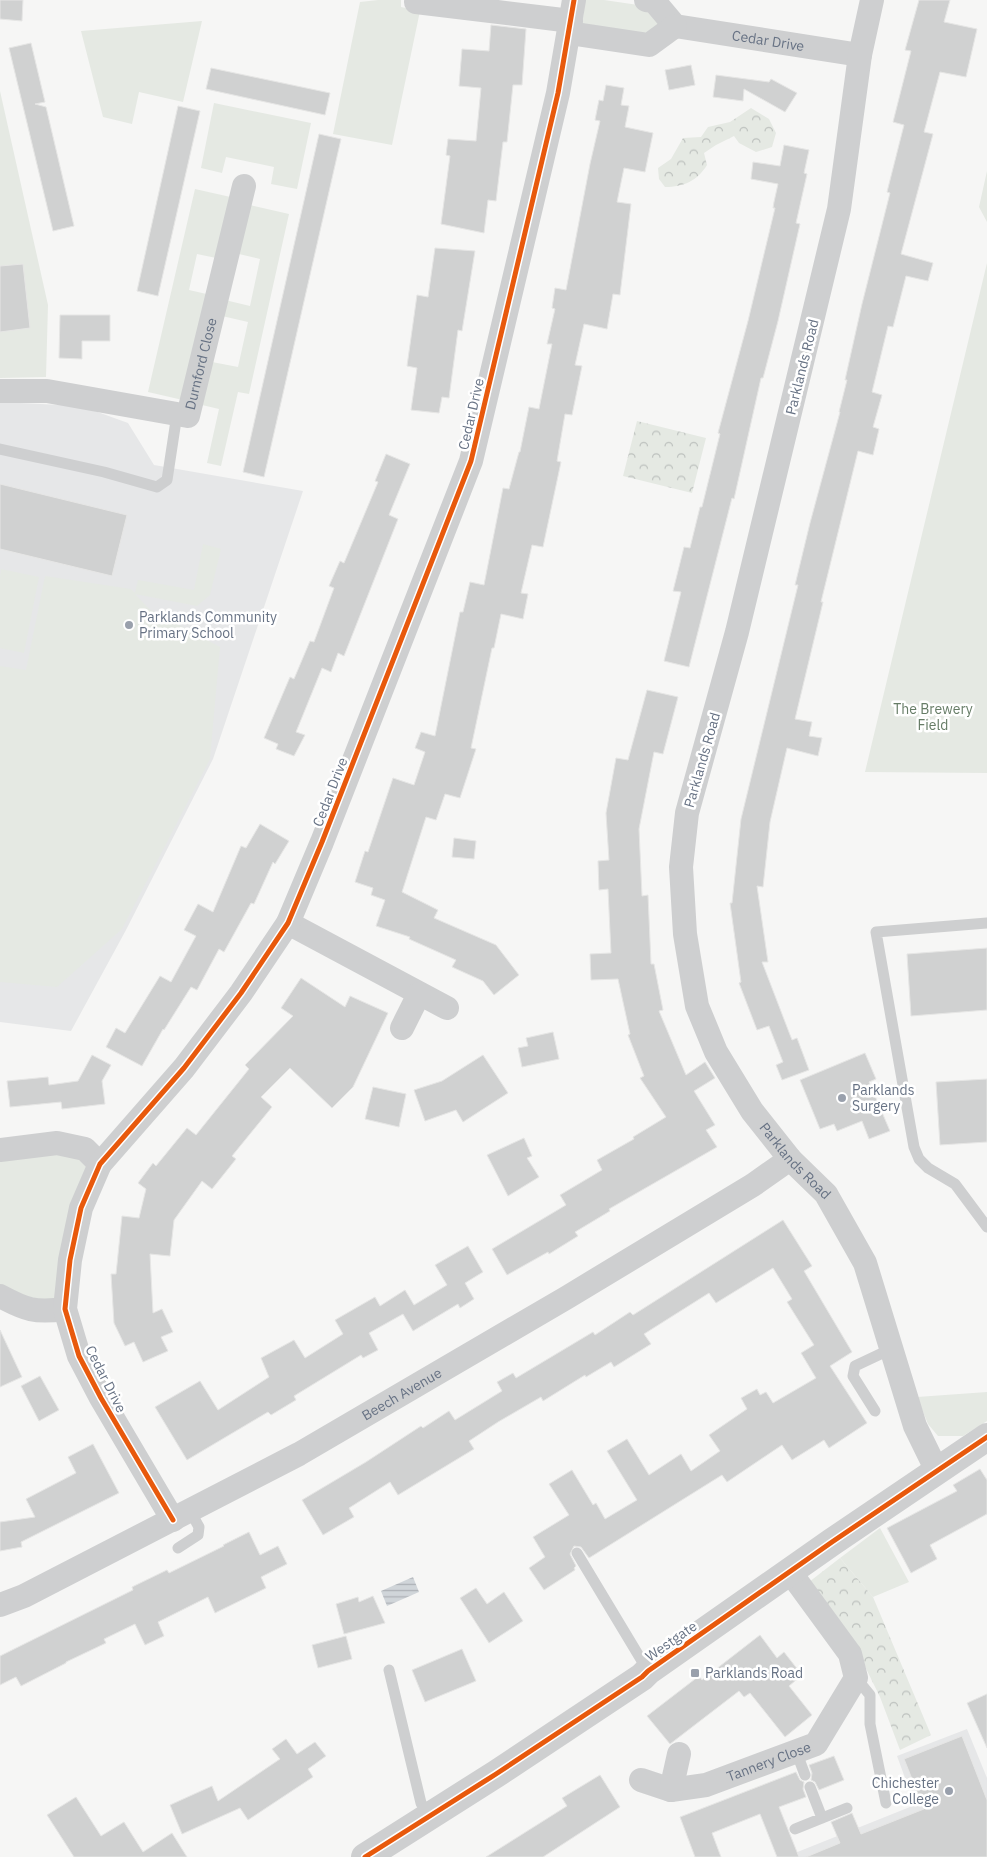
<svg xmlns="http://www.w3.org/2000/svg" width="987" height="1857" viewBox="0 0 987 1857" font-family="'IBM Plex Sans',sans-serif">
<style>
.built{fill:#e6e7e8}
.green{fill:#e5e9e3}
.forest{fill:url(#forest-crowns)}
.water{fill:url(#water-rules)}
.building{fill:#d0d1d1;stroke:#e6e6e5}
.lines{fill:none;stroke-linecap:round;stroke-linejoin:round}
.service{stroke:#cecfd0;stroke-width:11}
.minor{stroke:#cecfd0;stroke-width:24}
.tertiary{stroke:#cecfd0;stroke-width:28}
.cycleway-casing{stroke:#fff;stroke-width:8}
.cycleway{stroke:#e8590c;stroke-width:5}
.poi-dot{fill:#99a0ac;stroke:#fff;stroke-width:2}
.labels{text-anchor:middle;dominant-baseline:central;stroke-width:5;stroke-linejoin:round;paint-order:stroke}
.street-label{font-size:14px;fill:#677284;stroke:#fff}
.poi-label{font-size:14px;fill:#677284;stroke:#fff;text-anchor:start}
.park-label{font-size:14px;fill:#667c66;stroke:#fff}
</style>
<defs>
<pattern id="forest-crowns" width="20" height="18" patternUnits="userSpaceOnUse" patternTransform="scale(1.25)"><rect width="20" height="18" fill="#e5e9e3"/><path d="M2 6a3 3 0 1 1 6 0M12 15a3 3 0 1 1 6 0" fill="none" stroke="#bdc1be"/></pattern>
<pattern id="water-rules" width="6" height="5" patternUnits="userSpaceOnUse" patternTransform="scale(1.25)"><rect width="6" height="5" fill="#d0d5d9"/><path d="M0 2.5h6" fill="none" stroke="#adb1b6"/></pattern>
</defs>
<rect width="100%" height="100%" fill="#f6f6f5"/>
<path class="built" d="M0 402 81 406 128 423 154 465 303 491 213 759 126 930 71 1031 0 1022Z
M967 1729 987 1778V1857H785L915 1805 897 1756Z"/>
<path class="green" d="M378 0H401V7L420 11 392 145 333 134 360 2Z
M585 0H604L652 7 666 24 647 38 582 27Z
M202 21 183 102 139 92 132 124 103 117 81 31Z
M0 91 48 305 46 377 0 378Z
M214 103 311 123 297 189 271 184 274 167 226 157 222 173 201 168Z
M987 171V222L979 207Z
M195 189 235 198 221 259 197 254 189 290 211 295 187 401 148 392Z
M250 205 289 214 249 394 238 392 221 466 207 463 219 409 202 405 212 362 238 367 248 322 222 316 225 300 250 306 260 259 239 254Z
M987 263V773L865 772Z
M203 544 221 549 210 595 197 606 135 594 149 609 220 647 210 759 122 929 57 987 0 982V666L26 670 45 576 131 589 135 593 138 580 194 590Z
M1 569 39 577 24 653 0 648V577Z
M0 1154H81L92 1168 59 1303 0 1291Z
M987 1392V1421L963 1436H938L928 1424 917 1397Z
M880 1528 909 1582 873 1597 840 1558Z"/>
<path class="forest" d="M751 108 769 119 776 133 772 147 756 152 739 143 734 136 716 145 704 153 707 165C697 181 684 187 665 187L659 179 658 168 671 159 683 138 701 137 708 127 730 122Z
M637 421 706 438 692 493 623 476Z
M840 1558 873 1597 931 1735 900 1750 880 1697 848 1632 809 1582Z"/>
<path class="water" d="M413 1577 419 1592 387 1606 381 1591Z"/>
<path class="building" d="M0 0H23L22 21 0 19Z
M919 0H950L944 22 977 29 966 77 940 72 924 132 933 134 901 254 933 263 928 281 906 276 893 327 888 326 872 392 882 395 873 427 879 429 873 455 858 451 821 602H823L795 719 812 722 809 736 822 738 818 756 787 748 770 822 763 887 757 886 768 962H762L792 1040 797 1038 809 1070 782 1080 776 1065 783 1062 769 1026 757 1030 739 983 741 982 730 903H732L741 819 798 585H795L810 523 840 412H839L847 380H845L862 304 890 193 887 192 904 125 893 122 911 51 905 50Z
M491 25 526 29 522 85H513L507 142H503L496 201 488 200 484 233 441 224 450 156 446 155 448 139 476 141 481 88 459 86 462 49 489 51Z
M31 43 45 102 35 104 46 107 74 226 53 231 9 48Z
M691 65 695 85 669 90 665 70Z
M211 68 330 93 325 115 206 89Z
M716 75 769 82 771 79 797 93 785 112 744 89 743 101 713 97Z
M606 85 624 88 621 105 629 106 625 127 653 133 645 172 624 168 617 202 631 204 620 295 613 294 607 329 584 324 575 365 582 366 572 415 565 414 557 461 561 462 543 547 532 545 521 593 528 594 523 619 501 614 494 648H492L471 748 476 749 460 798 445 794 436 820 426 817 402 892 438 910 434 918 496 945 519 975 494 995 483 981 452 967 456 960 409 939 410 937 376 926 385 900 371 895 373 888 355 882 365 851 368 852 393 778 414 785 425 752 415 748 421 732 435 736 460 612H463L470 582 484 585 503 488 509 489 519 452H520L529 407 539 409 552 344H547L555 309 552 308 555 288 566 290 590 164 600 121 595 120 599 100 603 101Z
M178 106 200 111 158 296 137 291Z
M319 134 341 139 264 477 243 472Z
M784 145 809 150 804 173 807 174 796 223 800 224 778 321 763 378H761L734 499 732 498 689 667 664 661 681 592 673 591 684 547 690 548 700 507H702L720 434 718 433 748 321 775 208H773L774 202 778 184 751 179 753 162 780 166Z
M435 248 475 251 462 331 458 330 449 398 442 397 439 413 411 410 417 368 407 366 417 295 428 297Z
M23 264 30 328 0 332V266Z
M60 315H110V341H82V359L59 358Z
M386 454 410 464 389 515 398 519 344 656 338 653 331 672 322 668 296 732 305 735 294 756 276 749 278 744 264 738 290 677 294 679 310 641 314 642 334 588 329 586 340 561 344 563 378 482 375 481Z
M0 484 127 515 112 576 0 549Z
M647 690 678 697 663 754 654 752 639 829 642 896 648 895 651 964H654L663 1010 659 1011 686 1075 705 1062 715 1078 694 1091 715 1125 706 1130 717 1147 609 1209 610 1211 575 1232 578 1236 549 1254 548 1252 507 1275 492 1249 566 1205 560 1195 602 1170 597 1160 634 1139 633 1137 666 1117 640 1078 644 1076 628 1035 630 1034 618 979 591 980 590 954 611 953 608 889 599 890 598 861 609 860 606 813 616 758 628 760Z
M260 824 289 841 275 864 273 862 254 904 251 903 224 952 219 949 197 990 191 987 164 1030 163 1029 142 1066 106 1047 116 1028 125 1033 160 976 171 982 196 936 184 930 198 904 213 912 241 846 246 848Z
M454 838 476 841 474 859 452 857Z
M987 948V1010L911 1016 907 954Z
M301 978 345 1007 350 996 388 1013 353 1087 332 1108 290 1068 261 1097 272 1107 232 1156 236 1159 212 1189 202 1181 174 1220 170 1256 150 1254 153 1313 162 1309 173 1332 161 1337 168 1351 143 1362 134 1342 125 1346 114 1323 111 1274H116L122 1216 139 1218 146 1189 138 1183 153 1163 156 1166 187 1128 196 1135 249 1069 245 1065 293 1016 281 1008Z
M553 1032 559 1059 522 1067 518 1048 528 1046 526 1038Z
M865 1053 876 1079 869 1082 890 1131 869 1139 862 1121 837 1131 834 1124 820 1129 800 1080Z
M92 1055 111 1065 102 1081 105 1104 62 1109 61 1102 10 1107 7 1081 48 1077 49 1085 78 1081Z
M483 1055 508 1093 463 1122 456 1110 425 1121 414 1090 442 1081Z
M987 1079V1142L940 1145 936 1082Z
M373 1087 406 1094 399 1127 365 1119Z
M524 1138 532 1156 527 1158 539 1177 508 1196 487 1155Z
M783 1220 812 1266 804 1271 852 1352 830 1366 867 1423 829 1448 824 1440 792 1460 782 1445 727 1482 722 1475 589 1558 581 1547 574 1546 570 1554 576 1566 574 1568 575 1570 544 1590 529 1568 545 1557 533 1537 569 1515 549 1484 572 1470 593 1505 596 1503 605 1519 637 1500 607 1451 627 1439 649 1475 681 1454 691 1471 720 1451 709 1435 747 1409 741 1398 757 1389 760 1395 766 1392 773 1403 816 1378 801 1353 814 1345 787 1302 792 1299 773 1268 716 1303 709 1293 644 1334 651 1344 614 1367 611 1362 586 1377 585 1375 543 1401 541 1397 498 1422 469 1441 474 1449 398 1495 390 1482 349 1508 354 1517 323 1535 302 1500 366 1462 421 1426 423 1428 449 1411 455 1420 502 1391 497 1382 513 1373 516 1378 593 1332 595 1335 630 1312 633 1315Z
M468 1246 483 1272 465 1283 474 1299 460 1308 458 1304 413 1331 403 1314 369 1333 378 1350 363 1358 361 1355 294 1396 296 1400 271 1415 268 1412 187 1460 155 1407 200 1381 218 1410 269 1377 261 1358 294 1340 305 1358 343 1334 335 1320 375 1297 380 1306 405 1290 414 1305 447 1285 435 1265Z
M0 1330 22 1377 0 1387Z
M40 1376 59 1410 39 1421 21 1386Z
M93 1444 119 1493 21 1542 22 1547 0 1551V1522L35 1517 26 1499 76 1473 68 1457Z
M980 1469 987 1480V1514L930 1545 937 1559 911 1573 887 1528 957 1491 953 1485Z
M249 1532 260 1555 278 1546 287 1564 261 1577 266 1588 215 1613 208 1597 158 1622 164 1636 145 1645 135 1624 104 1639 106 1643 66 1662V1663L21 1686 16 1677 0 1685V1656L133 1590 132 1587 167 1570 169 1573 224 1546 223 1545Z
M476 1588 487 1604 504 1592 523 1621 489 1643 460 1598Z
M373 1596 385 1623 344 1634 336 1604 358 1597 359 1602Z
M760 1635 777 1658 784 1652 802 1675 789 1686 812 1715 785 1737 750 1693 744 1697 739 1691 670 1744 647 1716 699 1676 702 1680Z
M346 1636 352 1659 318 1668 312 1645Z
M462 1649 476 1681 425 1702 412 1670Z
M987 1694V1748L967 1703Z
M962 1736 987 1800V1857H806L840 1843 831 1822 852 1813 861 1834 924 1809 904 1759Z
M286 1739 297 1754 315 1742 326 1756 308 1769 313 1777 248 1820 240 1808 182 1834 170 1805 212 1786 218 1801 280 1759 272 1749Z
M834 1756 844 1780 819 1790 815 1782 811 1780 812 1773 809 1765Z
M796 1772 800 1780 804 1782 803 1789 806 1797 779 1807 799 1857H777L760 1814 712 1833 721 1857H695L680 1817Z
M600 1775 620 1807 543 1857H486L567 1806 562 1798Z
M76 1797 101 1836 124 1822 143 1852 172 1833 187 1857H74L47 1815Z"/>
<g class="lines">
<path class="service" d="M0 449 104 472 157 487 167 480 177 414
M987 923 876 932 914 1147 919 1159 928 1168 955 1184 987 1227
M875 1411 853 1376 855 1366 891 1349
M178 1548 198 1535 199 1527 190 1511
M577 1553 648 1671
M389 1670 421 1803 429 1816
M856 1678 870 1695V1724L886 1803
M796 1751 805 1775
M810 1787 822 1818
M795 1829 847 1808"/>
<g class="minor">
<path id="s1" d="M646 0 654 1 675 26 860 55"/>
<path id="s2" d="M872 0 860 55 839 209 737 632 687 813 681 867 685 934 697 1006 716 1052 752 1111 790 1159 826 1194 865 1263 915 1426 937 1471"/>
<path d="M416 2 571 21"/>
<path d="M569 33 649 45 675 26"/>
<path id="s3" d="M0 391H47L188 416 244 186"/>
<path d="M288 923 447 1008"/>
<path d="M402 1028 419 994"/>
<path d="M0 1150 57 1143 85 1149 100 1164"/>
<path d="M0 1296C26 1310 35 1313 65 1309"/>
<path d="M173 1520 101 1398 79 1356 65 1309 70 1260 81 1208 100 1164 184 1068 241 993 288 923 322 842 471 461 558 93 574 0"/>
<path id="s4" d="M0 1605 24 1596 299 1454 566 1298 753 1185 790 1159"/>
<path id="s5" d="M641 1780 671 1790 706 1785 816 1744 856 1678 850 1654 790 1572"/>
<path d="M671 1790 679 1754"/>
</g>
<path class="tertiary" d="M365 1857 496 1774 642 1677 648 1671 832 1542 987 1437"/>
<defs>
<path id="cycleway" d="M173 1520 101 1398 79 1356 65 1309 70 1260 81 1208 100 1164 184 1068 241 993 288 923 322 842 471 461 558 93 574 0
M365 1857 496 1774 642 1677 648 1671 832 1542 987 1437"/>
</defs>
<use href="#cycleway" class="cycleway-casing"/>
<use href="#cycleway" class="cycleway"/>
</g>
<g class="poi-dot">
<circle cx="129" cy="625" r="5"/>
<circle cx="842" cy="1098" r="5"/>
<rect x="690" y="1668" width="10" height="10" rx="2.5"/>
<circle cx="949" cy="1791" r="5"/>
</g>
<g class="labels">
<g class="street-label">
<text stroke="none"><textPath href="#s1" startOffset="135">Cedar Drive</textPath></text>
<text stroke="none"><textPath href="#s3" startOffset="244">Durnford Close</textPath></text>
<text transform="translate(802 367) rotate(-76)">Parklands Road</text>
<text transform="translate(471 414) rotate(-77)">Cedar Drive</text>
<text transform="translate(702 760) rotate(-74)">Parklands Road</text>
<text transform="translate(330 792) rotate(-69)">Cedar Drive</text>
<text stroke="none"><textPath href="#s2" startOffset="1214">Parklands Road</textPath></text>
<text transform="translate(106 1379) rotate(63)">Cedar Drive</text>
<text stroke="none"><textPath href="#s4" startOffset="454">Beech Avenue</textPath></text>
<text transform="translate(671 1641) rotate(-35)">Westgate</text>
<text stroke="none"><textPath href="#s5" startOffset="134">Tannery Close</textPath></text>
</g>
<g class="poi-label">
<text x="139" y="617">Parklands Community<tspan x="139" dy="16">Primary School</tspan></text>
<text x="852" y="1090">Parklands<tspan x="852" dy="16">Surgery</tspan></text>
<text x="705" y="1673">Parklands Road</text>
<text x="939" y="1783" text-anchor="end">Chichester<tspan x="939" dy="16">College</tspan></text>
</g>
<g class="park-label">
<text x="933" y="709">The Brewery<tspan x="933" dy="16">Field</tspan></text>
</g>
</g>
</svg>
